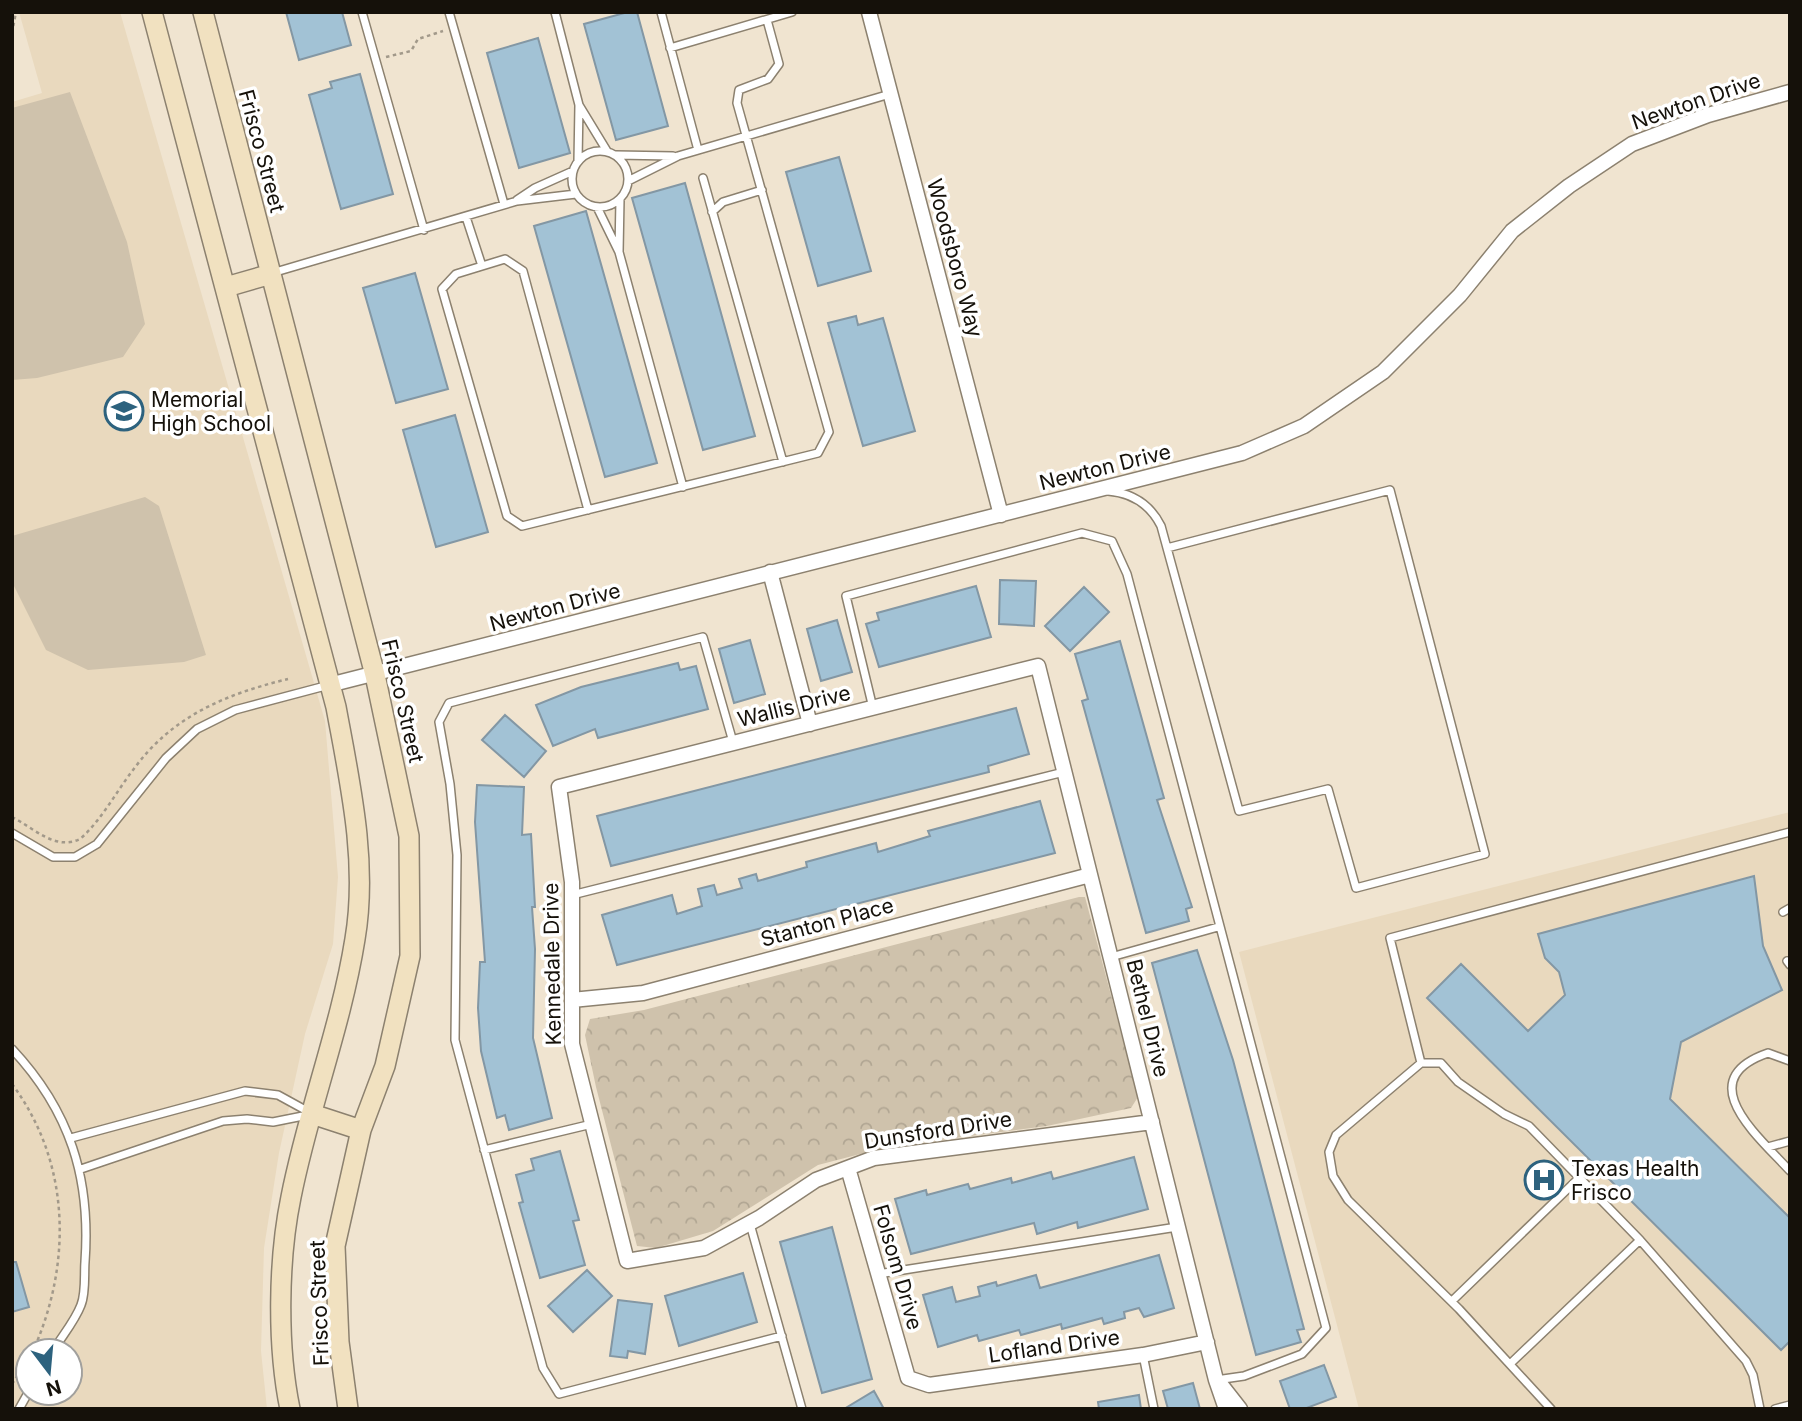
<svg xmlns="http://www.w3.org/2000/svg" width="1802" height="1421" viewBox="0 0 1802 1421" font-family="Inter,sans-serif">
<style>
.built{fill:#e9d9be;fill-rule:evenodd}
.green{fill:#cfc2ac}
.forest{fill:url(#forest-crowns)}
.building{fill:#a2c2d5;stroke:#8397a4;stroke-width:2}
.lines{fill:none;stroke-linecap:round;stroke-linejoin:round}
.lane-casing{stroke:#8c816f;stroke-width:10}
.street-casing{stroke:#8c816f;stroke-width:17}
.secondary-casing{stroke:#8c816f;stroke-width:22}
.path{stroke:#a2998a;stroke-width:2.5;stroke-dasharray:3.5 3.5;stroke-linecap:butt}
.lane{stroke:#fff;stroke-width:7}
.street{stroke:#fff;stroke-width:14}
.secondary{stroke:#f1e1c0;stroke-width:19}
.labels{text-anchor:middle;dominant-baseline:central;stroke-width:7;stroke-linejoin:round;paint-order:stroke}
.street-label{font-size:21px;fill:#15110a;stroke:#fff}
.poi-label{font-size:21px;fill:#15110a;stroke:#fff;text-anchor:start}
</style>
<defs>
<pattern id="forest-crowns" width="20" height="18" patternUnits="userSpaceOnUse" patternTransform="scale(1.75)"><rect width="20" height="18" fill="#cfc2ac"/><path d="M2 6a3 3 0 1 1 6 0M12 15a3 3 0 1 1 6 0" fill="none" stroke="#b1a693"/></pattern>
</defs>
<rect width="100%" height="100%" fill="#f0e4d0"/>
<path class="built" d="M19 12H120L325 721 338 877 333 944 305 1034 279 1153 264 1248 261 1351 267 1409H12V102L42 93ZM28 1351H70V1393H28Z
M1790 812V1409H1359L1239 952Z"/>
<path class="green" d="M70 92 127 242 145 324 123 357 37 378 12 380V108Z
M145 497 159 506 206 655 184 662 88 670 46 650 12 582V536Z"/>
<path class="forest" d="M1079 897H1085L1138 1097 1131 1108 1047 1126 887 1147 818 1165 713 1231 656 1248 637 1246 596 1087 585 1035 590 1019 644 1010Z"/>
<path class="building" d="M286 12H342L351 45 299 60Z
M628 12H637L668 126 616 140 584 24Z
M538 38 570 153 519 168 487 53Z
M360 74 393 194 341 209 309 95 332 88 330 82Z
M839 157 871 271 818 286 786 172Z
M685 183 755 436 703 450 632 198Z
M586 211 657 463 605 477 534 226Z
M415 273 448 389 396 403 363 288Z
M856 316 858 325 883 318 915 431 863 446 828 323Z
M455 415 488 532 436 547 403 430Z
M1000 580 1036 581 1034 626 999 624Z
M976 586 991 637 879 667 866 624 879 620 877 613Z
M1084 587 1109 612 1070 651 1045 626Z
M837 620 852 672 821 681 807 629Z
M750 640 765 694 734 703 719 649Z
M1120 641 1164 798 1157 800 1192 907 1186 909 1189 921 1146 933 1082 701 1088 699 1075 654Z
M678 663 680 670 696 666 708 709 598 738 595 729 553 746 536 705 581 687Z
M1016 708 1029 754 988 766 989 772 611 866 597 816Z
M505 715 546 751 524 777 482 740Z
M477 785 524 787 522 835 531 834 535 907H532L535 949 533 1038 552 1118 509 1130 505 1115 497 1118 481 1051 478 1008 480 962H485L475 822Z
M1040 801 1055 853 617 965 602 915 672 895 677 914 702 906 698 889 714 885 717 895 742 888 739 879 756 874 758 881 807 867 806 862 876 843 878 852 930 836 928 831Z
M1754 876 1763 946 1782 990 1681 1042 1670 1099 1790 1218V1341L1781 1350 1427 998 1461 964 1528 1031 1565 995 1559 972 1545 958 1538 934Z
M1197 950 1233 1060 1304 1329 1297 1330 1301 1342 1256 1355 1152 963Z
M560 1151 579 1220 573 1221 585 1265 540 1278 519 1203 523 1202 516 1175 534 1170 531 1159Z
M1134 1157 1148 1209 1078 1228 1077 1222 1037 1234 1034 1223 911 1254 895 1199 926 1190 927 1195 968 1184 970 1189 1011 1178 1012 1183 1051 1172 1053 1179Z
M832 1227 872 1379 822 1393 780 1242Z
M1159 1255 1174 1308 1144 1317 1139 1308 1124 1312 1125 1318 1104 1324 1102 1318 1062 1329 1061 1324 1021 1335 1019 1330 979 1341 977 1335 938 1347 923 1295 952 1287 956 1302 980 1296 978 1287 996 1282 997 1286 1036 1275 1040 1288Z
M12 1262H16L29 1307 12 1312Z
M587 1270 612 1296 573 1332 548 1306Z
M743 1273 757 1322 679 1346 665 1296Z
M618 1300 652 1304 645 1354 628 1351 627 1358 610 1356Z
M1324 1365 1336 1397 1304 1409H1290L1280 1381Z
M1193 1383 1200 1409H1168L1163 1391Z
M874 1391 884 1409H844Z
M1139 1395 1141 1409H1099L1098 1402Z"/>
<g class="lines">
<defs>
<path id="lane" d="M362 12 424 230
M449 12 504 204
M555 12 579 105 578 161
M661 12 698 150
M670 48 792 12
M579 105 607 151
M572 179a28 28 0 1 1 56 0a28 28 0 1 1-56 0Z
M616 155 673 156
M703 178 783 462
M628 181 678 156 890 94
M620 199 619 252 683 487
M517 200 535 188 573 171
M597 207 619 252
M712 212 723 202 762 190
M466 217 482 266
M272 273 517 201 576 194
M1108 491C1132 493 1150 504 1161 526L1239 811 1328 789 1356 888 1485 854 1390 490 1167 548
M588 510 523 271 505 259 456 274 442 289 507 516 522 526 818 453 829 432 737 103 739 90 768 79 779 64 767 20
M873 708 846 596 1082 533 1112 541 1127 574 1326 1328 1302 1354 1244 1376 1216 1380
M733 742 703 637 449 703 439 722 450 784 457 855 455 1040 543 1368 559 1394 782 1336
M12 833 53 857H75L97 844 166 758 197 729 235 710 329 685
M572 895 1064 772
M1783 912 1790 908
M1111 957 1218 927
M1787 961 1790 965
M12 1049C70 1111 91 1178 85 1262 84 1274 86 1293 81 1305 75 1321 62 1336 53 1351
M1790 1061 1768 1053C1690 1080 1758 1136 1790 1171
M1421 1063 1390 938 1790 832
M71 1138 245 1091 278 1095 309 1112
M1768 1147 1790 1141
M484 1150 592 1124
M81 1169 223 1121 247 1119 273 1122 308 1115
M750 1224 802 1409
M878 1274 1177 1227
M1452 1301 1580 1177
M1143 1355 1154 1409
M1511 1363 1640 1240
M19 1409 28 1393
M1551 1409 1459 1309 1348 1200 1333 1176 1329 1152 1336 1135 1421 1063H1441L1458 1082 1504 1114 1529 1126 1640 1240 1746 1361 1753 1375 1760 1409
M1775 1409 1790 1405"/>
<path id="street" d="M869 12 1001 515
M770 572 810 724
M329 685 1242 453 1304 426 1383 372 1460 295 1512 231 1569 186 1632 144 1708 115 1790 92
M572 1000 643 993 1090 875
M1152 1122 874 1158 816 1180 759 1218 704 1248 627 1261 572 1044V882L559 787 1038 666 1216 1380 1226 1409
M848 1168 908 1378 929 1385 1143 1355 1207 1342
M1222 1386 1240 1409"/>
<path id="secondary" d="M152 12 336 707C350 783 368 862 355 939 341 1027 308 1110 291 1197 278 1260 277 1346 290 1409
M203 12 375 675 409 836 410 956 385 1066 361 1130 335 1246 339 1342 348 1409
M226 287 271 274
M312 1114 361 1130"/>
</defs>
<use href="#lane" class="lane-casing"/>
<use href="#street" class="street-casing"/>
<use href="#secondary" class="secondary-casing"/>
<path class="path" d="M12 33 16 12
M386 57 411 51 418 39 443 31
M12 817C34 828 55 851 80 839 101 821 116 792 133 770 172 716 226 694 288 679
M12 1084C71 1163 72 1264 33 1351
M12 1384 28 1359"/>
<use href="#lane" class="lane"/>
<use href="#street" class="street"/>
<use href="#secondary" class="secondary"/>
</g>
<defs>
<symbol id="school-ring" viewBox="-11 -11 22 22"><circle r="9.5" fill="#fff" stroke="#2d627e" stroke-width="1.5"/><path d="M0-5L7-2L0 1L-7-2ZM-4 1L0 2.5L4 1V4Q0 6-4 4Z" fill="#2d627e"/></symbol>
<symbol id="hospital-ring" viewBox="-11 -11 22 22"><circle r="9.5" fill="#fff" stroke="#2d627e" stroke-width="1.5"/><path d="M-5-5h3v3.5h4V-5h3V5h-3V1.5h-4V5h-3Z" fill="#2d627e"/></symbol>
</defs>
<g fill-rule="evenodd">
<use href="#school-ring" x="102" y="389" width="44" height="44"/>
<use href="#hospital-ring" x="1522" y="1158" width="44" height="44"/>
</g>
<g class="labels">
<g class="street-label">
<text transform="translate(1696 101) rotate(-19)">Newton Drive</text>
<text transform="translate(262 151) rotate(75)">Frisco Street</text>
<text transform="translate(955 258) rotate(75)">Woodsboro Way</text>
<text transform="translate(1105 467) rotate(-14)">Newton Drive</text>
<text transform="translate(555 607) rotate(-15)">Newton Drive</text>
<text transform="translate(403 701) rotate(77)">Frisco Street</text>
<text transform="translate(794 706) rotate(-14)">Wallis Drive</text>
<text transform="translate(827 922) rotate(-15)">Stanton Place</text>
<text transform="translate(552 964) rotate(-91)">Kennedale Drive</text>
<text transform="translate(1148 1018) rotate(76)">Bethel Drive</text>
<text transform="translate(938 1130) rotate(-9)">Dunsford Drive</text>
<text transform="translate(898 1267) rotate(74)">Folsom Drive</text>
<text transform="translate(319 1303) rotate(-92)">Frisco Street</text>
<text transform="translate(1054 1346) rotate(-8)">Lofland Drive</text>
</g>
<g class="poi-label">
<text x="151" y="399">Memorial<tspan x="151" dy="24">High School</tspan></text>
<text x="1571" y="1168">Texas Health<tspan x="1571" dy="24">Frisco</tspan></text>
</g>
</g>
<rect width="1802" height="1421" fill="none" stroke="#15110a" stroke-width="28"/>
<g transform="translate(49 1372) rotate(164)"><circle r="33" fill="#ffffff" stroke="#a1a09d" stroke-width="2"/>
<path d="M0-5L12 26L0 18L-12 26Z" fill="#2d627e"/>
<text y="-10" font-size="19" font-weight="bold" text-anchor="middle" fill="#15110a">N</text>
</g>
</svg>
